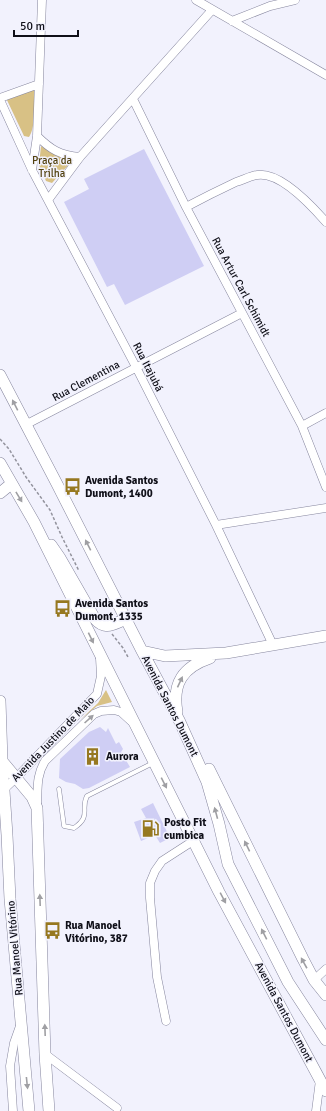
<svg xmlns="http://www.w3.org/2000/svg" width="326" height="1111" viewBox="0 0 326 1111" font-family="Signika,sans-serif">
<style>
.green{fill:#d8c185}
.building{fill:#cfcef4}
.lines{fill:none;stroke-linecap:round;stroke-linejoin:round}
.lane-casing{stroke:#86869e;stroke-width:5}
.street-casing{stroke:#86869e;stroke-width:9}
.secondary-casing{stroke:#86869e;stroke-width:12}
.path{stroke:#93939d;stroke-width:1.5;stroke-dasharray:3 2;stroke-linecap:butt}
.lane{stroke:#fff;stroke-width:4}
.street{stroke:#fff;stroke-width:8}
.secondary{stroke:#fff;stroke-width:11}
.oneway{fill:#9f9fa3}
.labels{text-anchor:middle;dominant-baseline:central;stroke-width:3;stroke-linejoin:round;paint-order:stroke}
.park-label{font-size:11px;fill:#53420f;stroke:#f2f2fd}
.street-label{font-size:11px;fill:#0f0f18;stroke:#f2f2fd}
.poi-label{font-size:11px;font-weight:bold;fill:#0f0f18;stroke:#f2f2fd;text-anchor:start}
</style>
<rect width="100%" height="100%" fill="#f2f2fd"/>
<path class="green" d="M35 87C34 100 36 128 29 137L24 136 6 98Z
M41 146 54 154 72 161 52 183 46 181 39 165Z
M106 690 112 702 97 706 80 720 98 703Z"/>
<path class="building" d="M144 149 204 266 125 305 114 284 107 287 64 202 89 189 84 179Z
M100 727 106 732 108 728 116 744 119 742 123 749 121 752 130 767 89 788 83 789 75 784 66 782 59 778 60 759 89 732Z
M153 803 170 838 160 843 155 835 141 841 134 822 146 818 141 809Z"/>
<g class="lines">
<defs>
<path id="lane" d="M59 789 64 826 74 828C92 816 80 809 87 796L153 763"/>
<path id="street" d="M196 0 326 75
M232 21 270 6 295 0
M0 98 39 84
M133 99 186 207 302 426 326 487
M0 100 32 170 136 367 216 525 273 645
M37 136C51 150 60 155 80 157
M32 170 37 136 42 0
M48 200 80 157 212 10
M186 207C203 198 219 190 236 182 243 180 250 176 257 175 280 171 312 206 326 222
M25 425 242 313
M302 426 326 413
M216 525 326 508
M2 791 16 778 97 694 101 676 100 658
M37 805C38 788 36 776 45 761L94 714 101 711 114 710 121 712 132 722
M314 980 326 969
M166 1021 157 977 150 898V883L155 871 162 861 193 841
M45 1054 117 1108
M13 1111 10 1066 14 1043 20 1026
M316 1111 320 1080"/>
<path id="secondary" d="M0 375 57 484 142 651 179 720 207 782 219 824 228 864 288 982 326 1040
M0 463 34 522 219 892 326 1091
M0 493 11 484
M51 545 60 558 95 619C105 631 114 624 126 619
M142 651 165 656 226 653 326 636
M0 701 2 761 7 835 10 899 29 1111
M177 712C172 683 183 667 210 658
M2 761 32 797 37 808 45 1054 49 1111
M209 769 303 959 314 980 326 995"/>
</defs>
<use href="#lane" class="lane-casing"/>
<use href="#street" class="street-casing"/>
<use href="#secondary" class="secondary-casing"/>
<path class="path" d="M0 439 9 449 26 477 50 510 62 537 79 571
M112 634 123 648 128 657"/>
<use href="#lane" class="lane"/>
<use href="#street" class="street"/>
<use href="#secondary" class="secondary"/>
</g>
<defs><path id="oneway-solid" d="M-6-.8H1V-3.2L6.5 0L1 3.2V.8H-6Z"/></defs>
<g class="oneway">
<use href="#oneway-solid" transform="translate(15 405) rotate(-117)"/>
<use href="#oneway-solid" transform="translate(19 497) rotate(59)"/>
<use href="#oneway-solid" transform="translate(88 545) rotate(-117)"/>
<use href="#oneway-solid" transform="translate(91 638) rotate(64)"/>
<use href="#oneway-solid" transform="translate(180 682) rotate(-65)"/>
<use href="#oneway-solid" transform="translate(89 719) rotate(-42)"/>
<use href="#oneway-solid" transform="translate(164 783) rotate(63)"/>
<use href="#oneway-solid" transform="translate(216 813) rotate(-105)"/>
<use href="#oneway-solid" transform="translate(247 846) rotate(-116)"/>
<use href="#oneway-solid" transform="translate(223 898) rotate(62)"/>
<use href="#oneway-solid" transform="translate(40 900) rotate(-92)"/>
<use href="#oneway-solid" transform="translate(264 934) rotate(-117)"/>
<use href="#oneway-solid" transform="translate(304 963) rotate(-119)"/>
<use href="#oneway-solid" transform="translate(45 1030) rotate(-92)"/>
<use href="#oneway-solid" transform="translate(27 1083) rotate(84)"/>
</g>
<defs>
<symbol id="bus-bare" viewBox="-9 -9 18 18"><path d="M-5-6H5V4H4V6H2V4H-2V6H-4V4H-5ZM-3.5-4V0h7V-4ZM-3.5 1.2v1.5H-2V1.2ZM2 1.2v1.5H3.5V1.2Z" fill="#967820" stroke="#f2f2fd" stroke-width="2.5" paint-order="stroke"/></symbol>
<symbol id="building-bare" viewBox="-9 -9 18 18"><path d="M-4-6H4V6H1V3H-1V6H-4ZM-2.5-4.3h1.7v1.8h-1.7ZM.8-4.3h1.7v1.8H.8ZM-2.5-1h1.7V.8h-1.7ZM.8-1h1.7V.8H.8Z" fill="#967820" stroke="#f2f2fd" stroke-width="2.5" paint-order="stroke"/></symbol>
<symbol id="fuel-bare" viewBox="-9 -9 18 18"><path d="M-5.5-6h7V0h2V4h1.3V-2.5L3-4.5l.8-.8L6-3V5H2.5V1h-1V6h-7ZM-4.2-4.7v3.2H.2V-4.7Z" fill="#967820" stroke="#f2f2fd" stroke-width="2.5" paint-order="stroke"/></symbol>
</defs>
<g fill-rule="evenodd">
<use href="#bus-bare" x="60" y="474" width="25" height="25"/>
<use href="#bus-bare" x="50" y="596" width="25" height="25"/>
<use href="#building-bare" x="80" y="744" width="25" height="25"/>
<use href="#fuel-bare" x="138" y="816" width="25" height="25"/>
<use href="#bus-bare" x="40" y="918" width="25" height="25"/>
</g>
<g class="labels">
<g class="park-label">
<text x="52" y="160">Praça da<tspan x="52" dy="13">Trilha</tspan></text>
</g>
<g class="street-label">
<text transform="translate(241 287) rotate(62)">Rua Artur Carl Schimidt</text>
<text transform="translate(148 367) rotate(63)">Rua Itajubá</text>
<text transform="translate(86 381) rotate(-28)">Rua Clementina</text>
<text transform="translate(170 706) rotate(63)">Avenida Santos Dumont</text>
<text transform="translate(53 739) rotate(-46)">Avenida Justino de Maio</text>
<text transform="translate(15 948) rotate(-95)">Rua Manoel Vitórino</text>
<text transform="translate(284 1012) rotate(62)">Avenida Santos Dumont</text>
</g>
<g class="poi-label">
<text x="85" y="480">Avenida Santos<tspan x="85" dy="13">Dumont, 1400</tspan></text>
<text x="75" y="603">Avenida Santos<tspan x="75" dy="13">Dumont, 1335</tspan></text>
<text x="106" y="756">Aurora</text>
<text x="164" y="822">Posto Fit<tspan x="164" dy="13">cumbica</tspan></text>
<text x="65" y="925">Rua Manoel<tspan x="65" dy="13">Vitórino, 387</tspan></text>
</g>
</g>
<path d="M14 30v6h64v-6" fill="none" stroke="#0f0f18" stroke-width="2"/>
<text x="20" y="30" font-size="12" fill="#0f0f18" stroke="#f2f2fd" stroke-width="3" paint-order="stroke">50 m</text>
</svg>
